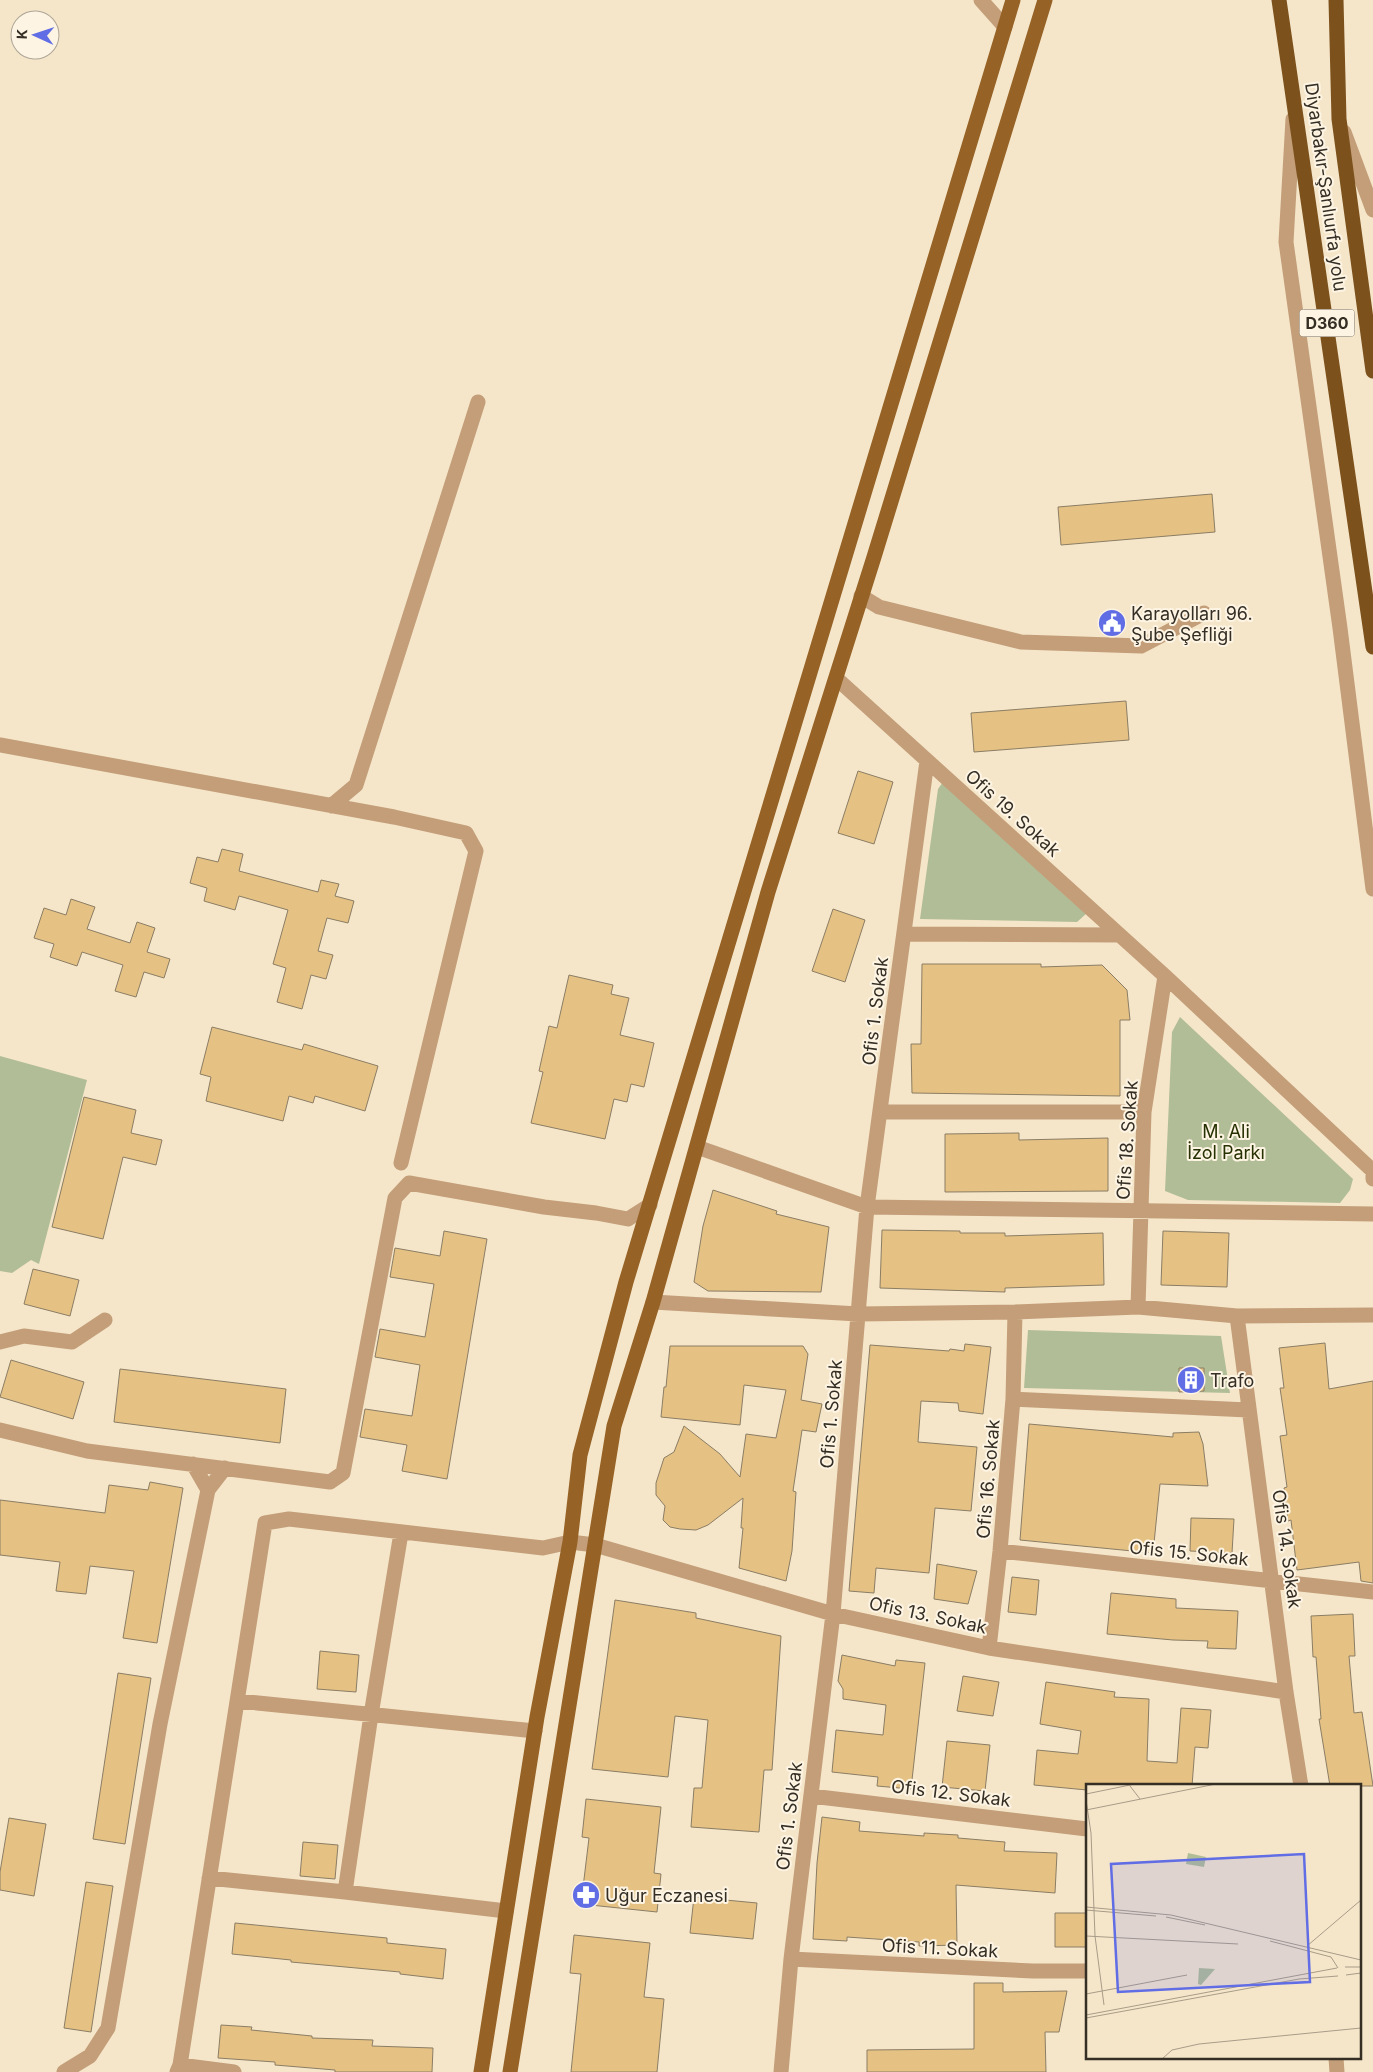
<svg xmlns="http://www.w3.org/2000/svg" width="1373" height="2072" viewBox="0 0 1373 2072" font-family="Inter,sans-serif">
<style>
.green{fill:#b1bd97}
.building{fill:#e5c284;stroke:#8b7d64}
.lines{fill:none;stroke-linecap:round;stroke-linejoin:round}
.minor{stroke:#c39e79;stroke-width:15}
.major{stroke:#966225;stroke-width:15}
.highway{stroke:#7d511c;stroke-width:15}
.labels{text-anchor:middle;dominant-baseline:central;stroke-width:4;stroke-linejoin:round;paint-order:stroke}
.shield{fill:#fdf4e3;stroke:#70695d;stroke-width:1}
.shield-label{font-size:16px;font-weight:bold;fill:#342e24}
.street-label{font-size:18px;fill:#342e24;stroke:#fdf4e3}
.poi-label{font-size:18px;fill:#342e24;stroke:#fdf4e3;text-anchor:start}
.park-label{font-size:18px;fill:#253100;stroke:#fdf4e3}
.inset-road{fill:none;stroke:#a89c88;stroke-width:1}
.view{fill:#606de5;fill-opacity:0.15;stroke:#606de5;stroke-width:2.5}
.inset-edge{fill:none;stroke:#342e24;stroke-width:2.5}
</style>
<rect width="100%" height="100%" fill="#f5e6ca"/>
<path class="green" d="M943 782 1087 913 1077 922 920 919 938 789Z
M1180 1017 1353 1179 1350 1190 1340 1203 1188 1200 1165 1191 1172 1032Z
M0 1056 87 1080 39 1264 31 1260 12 1273 0 1271Z
M1028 1330 1221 1336 1230 1393 1024 1388Z"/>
<path class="building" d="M1212 494 1215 532 1061 545 1058 507Z
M1126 701 1129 740 974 752 971 713Z
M858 771 893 782 874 844 838 833Z
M222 849 243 854 239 871 318 892 321 880 339 884 335 896 354 901 348 923 327 918 318 951 333 955 326 979 311 975 302 1009 277 1002 286 968 273 964 288 910 239 896 235 910 204 901 207 888 190 883 197 857 218 862Z
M71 899 95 907 87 929 130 943 137 922 155 928 147 952 170 959 164 978 144 972 136 997 115 991 123 965 82 952 77 966 50 957 54 944 34 938 44 908 66 915Z
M833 909 865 920 845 982 812 971Z
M922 964H1041V967L1102 965 1127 990 1130 1020H1120V1096L912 1093 911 1044H921Z
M569 975 613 985 611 994 629 998 620 1035 654 1043 644 1087 631 1084 627 1102 614 1099 605 1139 531 1123 543 1072 539 1071 549 1026 557 1028Z
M212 1027 302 1050 304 1044 378 1066 365 1111 315 1096 313 1103 289 1096 283 1121 206 1101 211 1077 200 1074Z
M84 1097 136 1110 131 1133 162 1140 156 1165 123 1157 103 1239 52 1227Z
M1019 1133V1140L1108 1138V1191L945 1192V1134Z
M713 1190 777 1211 776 1214 829 1227 821 1292 708 1291 694 1282 703 1226Z
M882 1230 960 1231V1233H1005V1236L1103 1233 1104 1285 1005 1288V1292L880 1288Z
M444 1231 487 1239 447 1479 402 1471 407 1445 360 1437 365 1409 412 1416 420 1365 375 1357 379 1335 380 1329 425 1337 434 1284 390 1277 395 1248 440 1256Z
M1163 1231 1229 1233 1227 1287 1161 1285Z
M33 1269 79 1280 70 1316 24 1304Z
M1325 1343 1329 1389 1373 1381V1583L1361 1581 1359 1562 1297 1570 1291 1520 1288 1521 1284 1488 1287 1487 1280 1436 1287 1435 1280 1388H1284L1279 1348Z
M965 1344 991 1347 983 1414 959 1411 958 1403 921 1401 918 1442 977 1447 971 1511 935 1508 929 1573 876 1568 874 1593 849 1591 870 1345 949 1351 950 1349 964 1351Z
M670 1346H803L808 1354 801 1400 822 1404 816 1432 802 1430 793 1491 796 1492 792 1551 786 1581 739 1568 743 1528H741L743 1498 708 1525 696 1530 680 1529 670 1527 663 1520 665 1506 656 1495V1483L664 1458 674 1452 684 1426 720 1454 740 1477 746 1434 776 1438 786 1390 744 1385 740 1425 661 1417 664 1387H666Z
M11 1360 84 1382 73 1419 0 1397Z
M1179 1368H1204V1391L1179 1392Z
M120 1369 286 1389 280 1443 114 1422Z
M1029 1424 1173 1437V1433L1199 1432 1203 1444 1208 1486 1160 1484 1153 1553 1020 1540Z
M150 1482 183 1488 157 1643 123 1638 134 1571 90 1566 86 1594 56 1591 60 1562 0 1555V1500L105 1513 109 1485 148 1490Z
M1191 1518 1234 1519 1232 1553 1190 1551Z
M937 1564 977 1571 968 1604 934 1599Z
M1012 1577 1039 1580 1036 1615 1008 1612Z
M1111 1593 1176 1599V1608L1238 1611 1236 1649 1207 1648 1208 1641 1173 1640 1107 1634Z
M615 1600 696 1613V1618L781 1636 772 1770H764L759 1832 691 1827 694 1788H702L708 1720 675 1716 668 1777 592 1769Z
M1353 1614 1355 1656H1349L1354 1713 1362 1712 1373 1786H1330L1319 1719H1321L1316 1657H1313L1311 1616Z
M320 1651 359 1655 356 1692 317 1689Z
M842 1655 895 1666 896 1660 925 1663 911 1789 877 1786 878 1777 832 1772 836 1730 883 1735 886 1705 843 1699V1689L838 1681Z
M118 1673 151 1678 125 1844 93 1839Z
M963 1676 999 1682 993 1716 957 1711Z
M1046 1682 1115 1692 1114 1697 1149 1699 1147 1761 1177 1763 1181 1708 1211 1710 1208 1748 1195 1747 1192 1786H1087V1790L1034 1785 1037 1750 1078 1754 1081 1731 1040 1724Z
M947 1741 990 1745 985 1791 942 1787Z
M586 1799 661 1807 654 1873 661 1874 657 1912 581 1904 589 1838 582 1837Z
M822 1817 860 1822 859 1831 924 1836V1833L958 1835V1838L1005 1842 1004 1851 1057 1853 1055 1893 956 1885 957 1945 919 1946V1942L847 1937V1941L813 1939 817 1863Z
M9 1818 46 1824 34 1896 0 1890V1872Z
M303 1842 338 1845 335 1879 300 1876Z
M86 1882 113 1886 91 2032 64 2028Z
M694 1897 757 1903 753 1939 690 1933Z
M1055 1913H1087V1947H1055Z
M235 1923 387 1938V1943L446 1949 443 1979 400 1974V1972L291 1962V1960L232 1954Z
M574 1935 650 1943 644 1997 664 1999 657 2072H571L581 1974 570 1973Z
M974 1983H1003V1992L1067 1991 1059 2032H1045L1046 2072H867V2050L974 2049Z
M221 2025 252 2027 251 2030 312 2036V2038L373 2040 372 2046 433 2048 432 2072H335V2070L275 2065V2062L218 2058Z"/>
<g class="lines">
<path class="minor" d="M981 0 1005 27
M1293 119 1286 242 1340 628 1373 889
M1344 132 1373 210
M861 596 879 607 1021 642 1141 646 1204 613
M836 678 1165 976 1373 1171V1179
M0 745 394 817 466 833 476 851 401 1163
M331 806 356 785 478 402
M904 934 1118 935
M881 1112H1144
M697 1147 867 1207 1373 1214
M653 1302 858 1314 1015 1312 1138 1307 1237 1316 1373 1315
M1138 1307 1144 1112 1165 976
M1237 1316 1286 1692 1301 1786
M0 1342 24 1336 72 1342 105 1320
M1013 1399 1248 1410
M0 1430 87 1451 330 1482 343 1473 395 1198 409 1183 544 1207 596 1213 628 1219 650 1205
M193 1464 208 1490 225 1468
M1000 1551 1373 1592
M989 1648 1000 1551 1013 1399 1015 1312
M238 1701 535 1731
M811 1796 1087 1829
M209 1878 345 1892 371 1715 401 1533
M345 1892 506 1911
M791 1959 1033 1971H1087
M1336 2058 1337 2072
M180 2065 234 2072
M64 2072 90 2056 108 2028 160 1724 208 1490
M177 2072 180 2065 265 1523 289 1519 543 1548 570 1542 595 1545 833 1614 989 1648 1286 1692
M781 2072 791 1959 833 1614 867 1207 927 761"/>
<path class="major" d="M481 2072 537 1717 570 1542 580 1455 626 1282 1013 0
M510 2072 614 1426 653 1302 768 892 874 557 1045 0"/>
<path class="highway" d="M1279 0 1373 647
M1336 0 1339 119 1373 371"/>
</g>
<defs>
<symbol id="civic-disc" viewBox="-11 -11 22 22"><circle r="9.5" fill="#606de5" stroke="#fdf4e3"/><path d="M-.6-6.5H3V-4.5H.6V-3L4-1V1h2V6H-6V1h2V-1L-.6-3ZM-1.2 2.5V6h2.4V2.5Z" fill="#fff"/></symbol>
<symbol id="building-disc" viewBox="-11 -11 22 22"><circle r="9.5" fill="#606de5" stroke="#fdf4e3"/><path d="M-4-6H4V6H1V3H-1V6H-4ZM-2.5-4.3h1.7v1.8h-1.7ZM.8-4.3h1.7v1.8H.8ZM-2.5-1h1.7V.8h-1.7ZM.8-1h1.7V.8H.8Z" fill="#fff"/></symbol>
<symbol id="pharmacy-disc" viewBox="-11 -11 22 22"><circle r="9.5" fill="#606de5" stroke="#fdf4e3"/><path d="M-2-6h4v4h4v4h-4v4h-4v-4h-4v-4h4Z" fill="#fff"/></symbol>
</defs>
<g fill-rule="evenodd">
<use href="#civic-disc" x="1096" y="607" width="32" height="32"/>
<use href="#building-disc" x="1175" y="1364" width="32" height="32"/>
<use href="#pharmacy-disc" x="570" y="1879" width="32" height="32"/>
</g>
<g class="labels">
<rect class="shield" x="1299.5" y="309.5" width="55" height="27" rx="4"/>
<g class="shield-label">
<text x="1327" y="323">D360</text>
</g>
<g class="street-label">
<text transform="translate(1326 187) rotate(82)">Diyarbakır-Şanlıurfa yolu</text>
<text transform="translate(1013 813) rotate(42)">Ofis 19. Sokak</text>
<text transform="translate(875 1011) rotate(-83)">Ofis 1. Sokak</text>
<text transform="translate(1127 1140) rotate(-86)">Ofis 18. Sokak</text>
<text transform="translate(831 1414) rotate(-85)">Ofis 1. Sokak</text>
<text transform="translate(988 1479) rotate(-85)">Ofis 16. Sokak</text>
<text transform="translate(1287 1549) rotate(82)">Ofis 14. Sokak</text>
<text transform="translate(1189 1553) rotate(6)">Ofis 15. Sokak</text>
<text transform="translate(928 1615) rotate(12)">Ofis 13. Sokak</text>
<text transform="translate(951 1793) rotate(7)">Ofis 12. Sokak</text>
<text transform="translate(789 1816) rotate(-83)">Ofis 1. Sokak</text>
<text transform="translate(940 1948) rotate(3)">Ofis 11. Sokak</text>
</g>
<g class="poi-label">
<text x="1131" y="613">Karayolları 96.<tspan x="1131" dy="21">Şube Şefliği</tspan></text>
<text x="1210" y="1380">Trafo</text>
<text x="605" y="1895">Uğur Eczanesi</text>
</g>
<g class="park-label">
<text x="1226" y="1131">M. Ali<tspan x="1226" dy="21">İzol Parkı</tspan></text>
</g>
</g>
<g transform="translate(1086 1784)">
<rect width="275" height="275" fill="#f5e6ca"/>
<path d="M102 69 120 73 118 83 100 80ZM113 184 129 185 115 201 112 200Z" fill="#b1bd97"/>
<path class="inset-road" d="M44 2 54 15M0 10 49 0M0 16 5 49 9 152 18 221M0 26 130 0M0 123 85 131 275 176M0 126 70 132M80 133 119 141M0 152 152 160M184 157 245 173 252 184M221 162 275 116M259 183H275M260 191 275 189M0 210 101 191M0 231 251 184M0 234 213 195 252 192M76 275 86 266 113 260 275 244"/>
<path class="view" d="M218 70 224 198 32 208 25 80Z"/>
<rect width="275" height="275" class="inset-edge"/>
</g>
<g transform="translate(35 35) rotate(273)"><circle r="24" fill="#fdf4e3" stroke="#ada597"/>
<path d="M0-4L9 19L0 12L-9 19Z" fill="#606de5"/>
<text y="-8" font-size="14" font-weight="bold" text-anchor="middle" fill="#342e24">K</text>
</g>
</svg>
